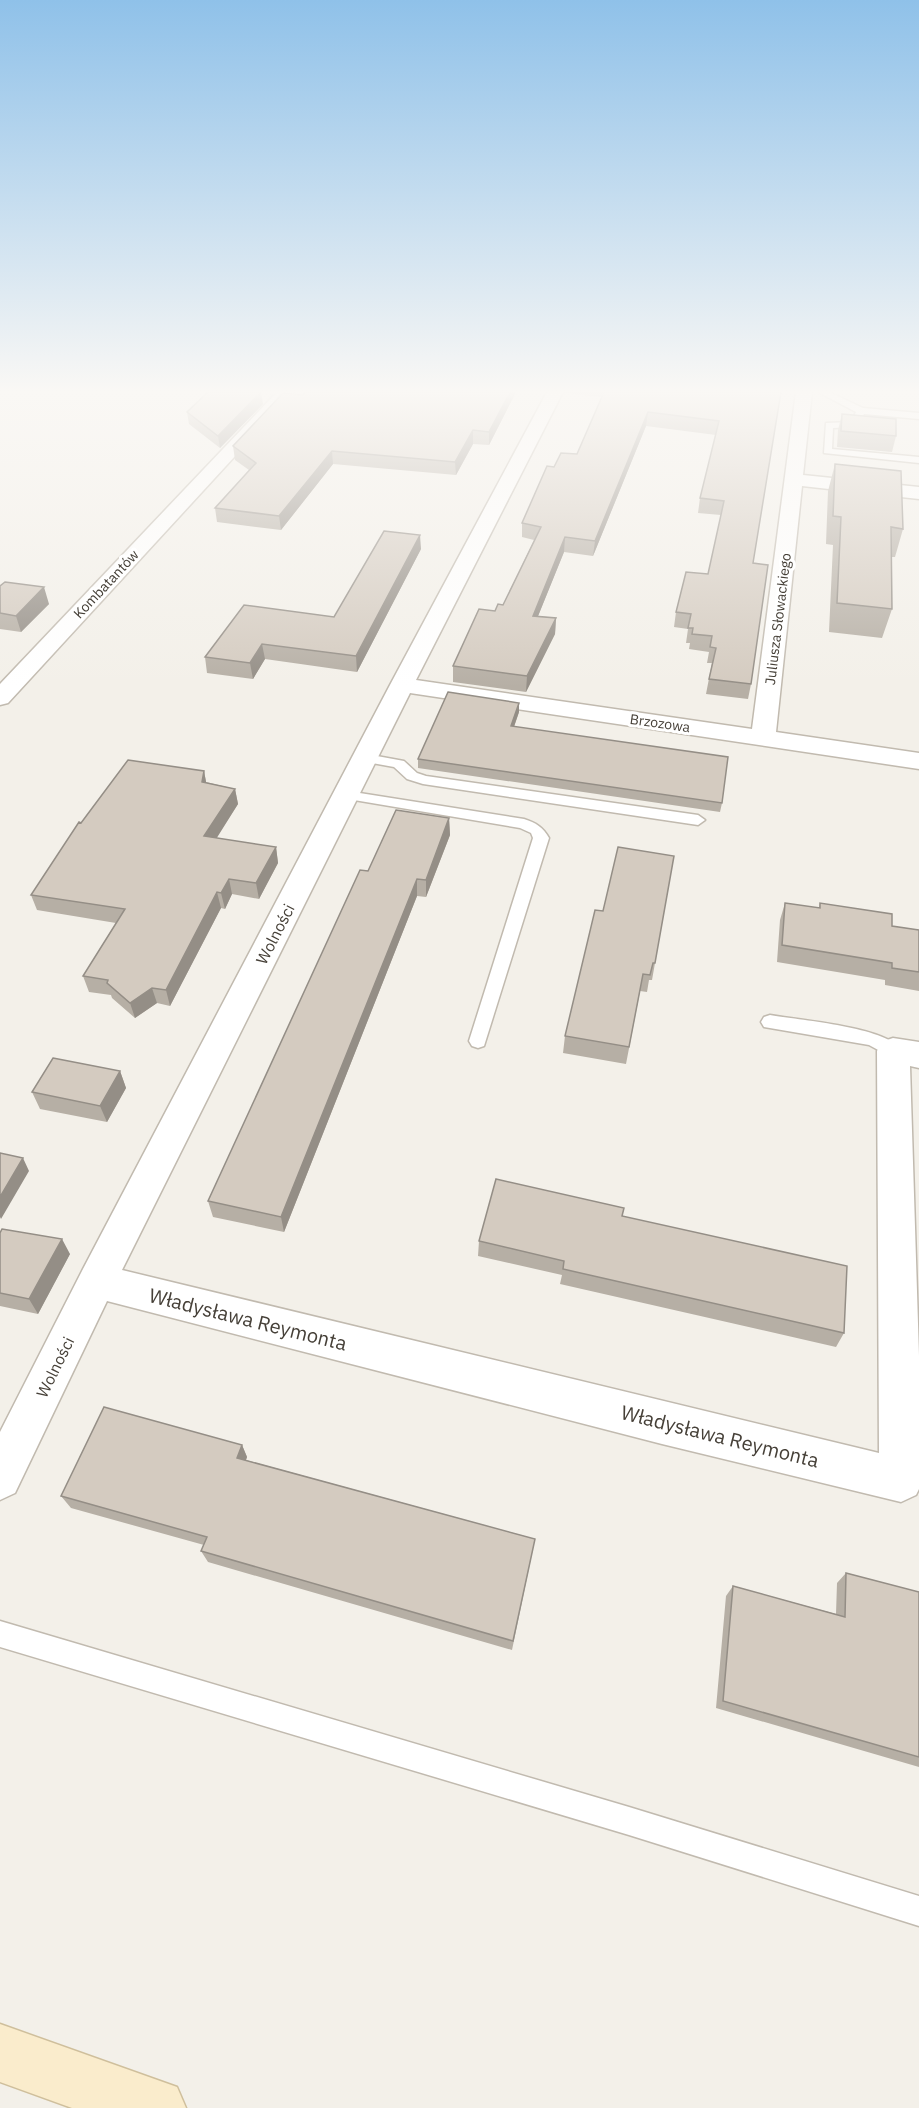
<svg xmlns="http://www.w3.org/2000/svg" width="919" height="2108" viewBox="0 0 919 2108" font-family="'IBM Plex Sans',sans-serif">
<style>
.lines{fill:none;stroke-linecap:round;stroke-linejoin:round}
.lane-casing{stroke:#c1baaf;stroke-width:3}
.street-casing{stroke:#c1baaf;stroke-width:3}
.secondary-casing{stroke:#cfbf9c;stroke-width:3}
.lane{fill:#fff;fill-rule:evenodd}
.street{fill:#fff;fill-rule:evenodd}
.secondary{fill:#faeccc;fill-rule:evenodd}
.wall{fill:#b6afa5}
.shaded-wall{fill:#948e86}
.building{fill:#d4cbc0;stroke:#948e86;stroke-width:1.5}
.labels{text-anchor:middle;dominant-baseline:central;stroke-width:6;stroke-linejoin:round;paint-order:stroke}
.far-street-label{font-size:14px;fill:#464038;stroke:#fff}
.street-label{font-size:16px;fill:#464038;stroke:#fff}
.near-street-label{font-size:20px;fill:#464038;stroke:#fff}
</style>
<rect width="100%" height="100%" fill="#f3f0e9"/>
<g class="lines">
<defs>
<path id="lane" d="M818 392H829L863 408 919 413V419L864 414 857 427 833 428 832 449 919 457V463L824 453 826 423 851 422 856 412Z
M366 754 404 761 417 773 426 776 698 815 705 820 698 825 423 784 407 779 394 767 361 761 359 758Z
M347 791 524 819C536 823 543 827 549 838L484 1046 478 1048 472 1046 469 1041 533 838 531 833 520 828 342 798 340 795 342 792Z
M770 1015C798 1020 889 1027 902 1051L899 1056 893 1058 869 1045 764 1027 761 1022 764 1017Z
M0 1621 629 1807 919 1896V1926L629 1835 0 1647Z"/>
<path id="street" d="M277 392H294L8 703 0 705V684Z
M547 392H563L416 680 752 729 796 392H812L803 475 919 487V499L802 486 776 732 919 753V769L410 693 122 1270 879 1453 877 1051 881 1042 893 1038 919 1042V1068L910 1066 919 1356V1489L916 1495 901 1502 662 1444 107 1301 15 1493 0 1500V1432L83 1269 390 685Z"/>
<path id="secondary" d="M0 2024 177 2087 186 2108H72L0 2082Z"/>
</defs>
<use href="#lane" class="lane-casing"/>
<use href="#street" class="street-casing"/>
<use href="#secondary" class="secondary-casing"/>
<use href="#lane" class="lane"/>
<use href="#street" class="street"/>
<use href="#secondary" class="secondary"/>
</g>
<path class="wall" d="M305 392H516L489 445 473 444 456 475 333 464 281 530 217 522 215 508 249 470 235 460 233 446 303 395Z
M564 392H781L753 563 751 684 748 699 706 694 712 663H707L709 652 689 649 690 643H686L688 629 674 627 676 612 708 574 721 515 698 513 700 498 716 435 646 426 593 556 564 552 538 616 556 618 555 634 526 692 453 682V666L495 611 503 605 534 540 522 537V523L554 467 577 454 602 397 565 393Z
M263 404 220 448 189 424 187 412Z
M842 414 896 436 892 452 837 447 838 430Z
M835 464 903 529 895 557H891L892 609 882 638 829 632 833 545 826 544 828 491Z
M421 549 357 672 265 659 253 679 207 673 205 657 334 617Z
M0 586 49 604 21 632 0 629Z
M519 712 514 727 722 803 720 812 418 768V759Z
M204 771 206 782 235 789 238 804 216 838 276 847 278 863 259 899 232 894 225 909 221 908 170 1006 157 1003 135 1018 112 998 111 995 89 992 83 976 116 923 37 910 31 895 81 823Z
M449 818 450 835 426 897 417 896 284 1232 213 1217 208 1201 368 871Z
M674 856 652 980H649L647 992 640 991 626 1064 563 1053 565 1036 603 911Z
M785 903 819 908 820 903 892 926 919 930V991L885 985V980L777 962 780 920Z
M120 1071 126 1088 107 1122 40 1109 32 1092Z
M622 1216 844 1333 836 1347 560 1284 562 1275 478 1256 479 1241Z
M0 1233 70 1254 38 1314 0 1306Z
M242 1445 247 1457 246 1460 535 1539 512 1650 208 1562 201 1551 204 1545 71 1508 61 1496Z
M846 1573 919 1592V1767L716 1708 726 1596 733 1586 836 1614 837 1583Z"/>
<path class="shaded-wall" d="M261 392 263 404 220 448 218 436Z
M510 392H516L489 445V432Z
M648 412 646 426 593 556 595 541Z
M473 430V444L456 475 455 462Z
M332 451 333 464 281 530 279 516Z
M420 535 421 549 357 672 356 656Z
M565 537 564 552 532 631 533 616Z
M44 587 49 604 21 632 16 616Z
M556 618 555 634 526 692 527 676Z
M262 644 265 659 253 679 250 663Z
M519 703V712L511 735V726Z
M204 771 207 787 202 782Z
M235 789 238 804 208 852 204 836Z
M449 818 450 835 426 897V880Z
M276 847 278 863 259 899 256 883Z
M229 879 232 894 225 909 221 893Z
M417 879V896L284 1232 281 1217Z
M217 892 221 908 170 1006 166 990Z
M152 988 157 1003 135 1018 130 1003Z
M120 1071 126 1088 107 1122 100 1106Z
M23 1158 29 1171 1 1219 0 1217V1197Z
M62 1239 70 1254 38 1314 29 1299Z
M242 1445 247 1457 242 1470 237 1458Z"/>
<path class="building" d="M208 392H261L218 436 187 412Z
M305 392H510L489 432 473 430 455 462 332 451 279 516 215 508 256 463 233 446 283 393 303 395Z
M604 392H781L753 563 768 565 751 684 709 679 716 648 710 647 712 636 692 634 693 628H688L691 614 676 612 686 572 708 574 724 501 700 498 719 421 648 412 595 541 565 537 533 616 556 618 527 676 453 666 479 609 495 611 498 604 503 605 541 527 522 523 547 466 554 467 561 453 577 454Z
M842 414 896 419V436L841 431Z
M835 464 901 471 903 529 891 527 892 609 837 603 841 517 833 516Z
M384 531 420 535 356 656 262 644 250 663 205 657 244 605 334 617Z
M5 582 44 587 16 616 0 613V586Z
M448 692 519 703 511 726 728 757 722 803 418 759Z
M128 760 204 771 202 782 235 789 204 836 276 847 256 883 229 879 221 893 217 892 166 990 152 988 130 1003 107 983 108 980 83 976 125 909 31 895 79 822 81 823Z
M396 810 449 818 426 880 417 879 281 1217 208 1201 360 870 368 871Z
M618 847 674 856 655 963H653L650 975 643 974 629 1047 565 1036 595 910 603 911Z
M785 903 820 908V903L892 914V926L919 930V972L892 968V963L782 945Z
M53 1058 120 1071 100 1106 32 1092Z
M0 1153 23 1158 0 1197Z
M496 1179 624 1208 622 1216 847 1266 844 1333 563 1269 564 1261 479 1241Z
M2 1229 62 1239 29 1299 0 1293V1233Z
M104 1407 242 1445 237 1458 535 1539 513 1641 201 1551 207 1537 61 1496Z
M846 1573 919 1592V1757L723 1701 733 1586 845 1617Z"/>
<linearGradient id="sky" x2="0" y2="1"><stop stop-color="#8fc1e9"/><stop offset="0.57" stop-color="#faf8f5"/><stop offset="1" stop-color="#faf8f5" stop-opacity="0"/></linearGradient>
<rect width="919" height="687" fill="url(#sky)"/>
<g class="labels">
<g class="far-street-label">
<text transform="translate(106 584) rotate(-47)">Kombatantów</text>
<text transform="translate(778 619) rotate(-83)">Juliusza Słowackiego</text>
<text transform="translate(660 723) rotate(8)">Brzozowa</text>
</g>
<g class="street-label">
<text transform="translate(275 934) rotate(-63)">Wolności</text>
<text transform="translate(55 1367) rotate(-64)">Wolności</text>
</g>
<g class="near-street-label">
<text transform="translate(248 1319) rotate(14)">Władysława Reymonta</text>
<text transform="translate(720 1436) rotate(14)">Władysława Reymonta</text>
</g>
</g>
</svg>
